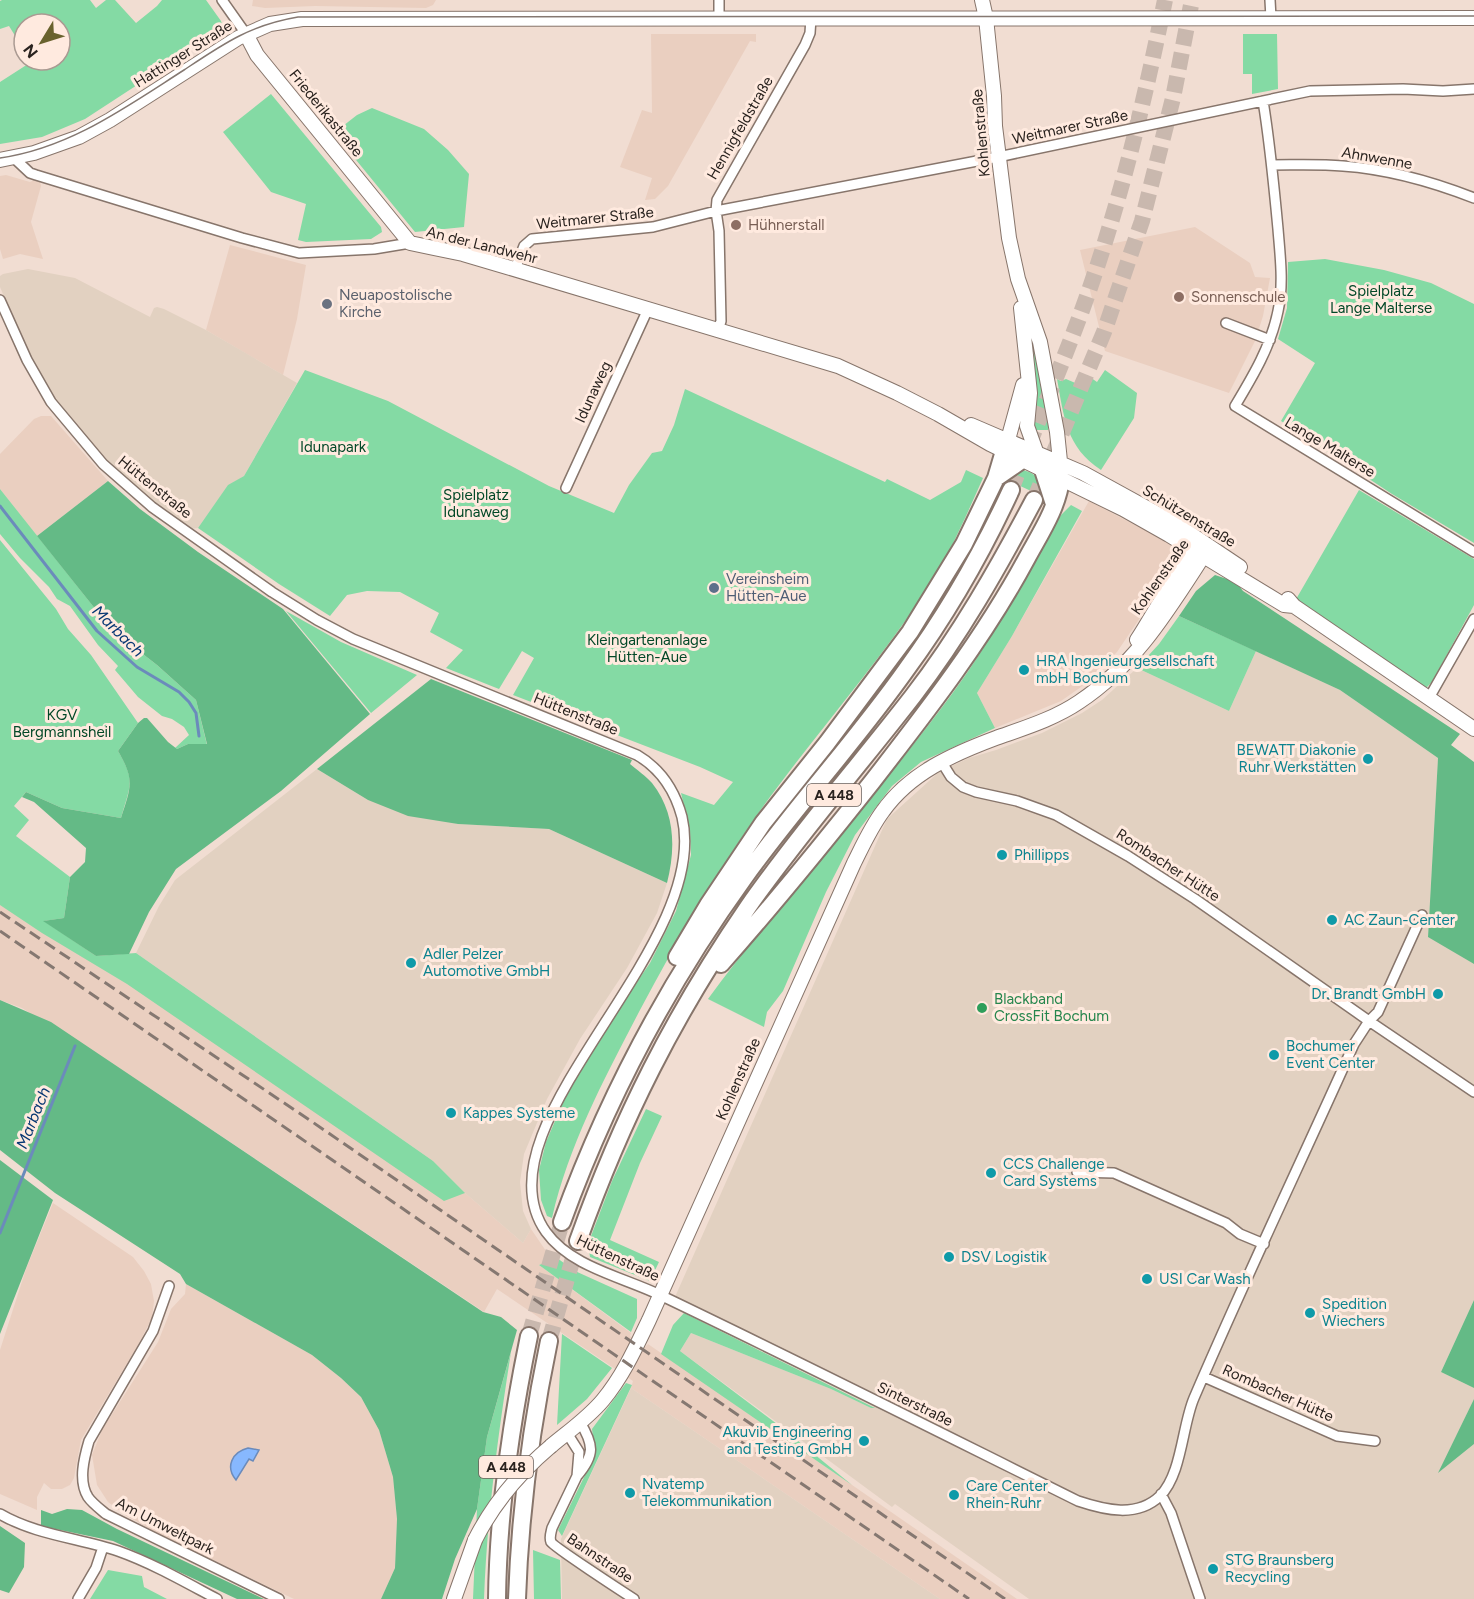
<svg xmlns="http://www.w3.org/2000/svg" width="1474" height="1599" viewBox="0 0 1474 1599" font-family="Figtree,sans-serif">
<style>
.built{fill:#eacfc0}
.industrial{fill:#e2d1c1}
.green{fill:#84daa4}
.forest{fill:#64ba86}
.water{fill:#87b8fe;stroke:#6b8bbb;stroke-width:1.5}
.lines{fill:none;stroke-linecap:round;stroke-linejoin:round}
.stream{stroke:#6b8bbb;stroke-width:3}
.highway-tunnel{stroke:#c9b8ae;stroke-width:16;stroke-dasharray:16 8;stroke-linecap:butt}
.street-casing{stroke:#87756b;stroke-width:12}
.secondary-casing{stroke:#87756b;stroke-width:16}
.highway-casing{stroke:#87756b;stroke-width:20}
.street{stroke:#fff;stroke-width:9}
.secondary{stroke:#fff;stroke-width:14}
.highway{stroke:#fff;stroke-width:16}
.tram{stroke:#857871;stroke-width:1.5}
.rail{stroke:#857871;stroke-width:3;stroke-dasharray:12 6;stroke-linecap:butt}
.secondary-bridge-casing{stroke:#87756b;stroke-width:16;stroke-linecap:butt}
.secondary-bridge{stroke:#fff;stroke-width:14}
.education-dot{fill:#8d6e63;stroke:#ffeadf;stroke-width:2}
.worship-dot{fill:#6b7280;stroke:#ffeadf;stroke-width:2}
.service-dot{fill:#5c6f8a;stroke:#ffeadf;stroke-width:2}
.culture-dot{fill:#0f9aa8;stroke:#ffeadf;stroke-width:2}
.leisure-dot{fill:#2e9e5b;stroke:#ffeadf;stroke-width:2}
.labels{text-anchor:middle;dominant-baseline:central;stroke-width:6;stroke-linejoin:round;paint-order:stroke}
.shield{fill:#ffeadf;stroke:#6a5f59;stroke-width:1.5}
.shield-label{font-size:14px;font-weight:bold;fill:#2a231f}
.street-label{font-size:15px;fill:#2a231f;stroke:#ffeadf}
.education-label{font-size:15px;fill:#785e54;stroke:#ffeadf;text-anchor:start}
.park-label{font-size:15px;fill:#024827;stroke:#ffeadf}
.worship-label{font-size:15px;fill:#5b616d;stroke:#ffeadf;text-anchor:start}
.service-label{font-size:15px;fill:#4e5e75;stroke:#ffeadf;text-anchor:start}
.culture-label{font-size:15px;fill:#0d838f;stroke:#ffeadf;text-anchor:start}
.leisure-label{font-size:15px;fill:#27864d;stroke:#ffeadf;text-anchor:start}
.water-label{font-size:16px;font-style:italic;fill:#073773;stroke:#ffeadf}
</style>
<rect width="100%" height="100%" fill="#f1ddd2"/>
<path class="built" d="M253 0H436L433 5 426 8 315 6 265 8 252 6Z
M651 34H756V42L750 41 668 186 655 199 645 200 652 178 620 167 642 110 652 113Z
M6 175 30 182 34 180 40 182 41 186 31 222 43 259 20 254 3 259 0 249V176Z
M1195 227 1250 263 1255 277 1270 278 1263 316 1255 341 1229 393 1105 351 1080 250Z
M230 245 306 265 297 319 283 375 206 330Z
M41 416H51L108 481 37 536 0 489V454L34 419Z
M1089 501 1173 545 1178 557 1173 569 1117 652 1081 687 1061 701 995 728 977 693 1012 636Z
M0 888 96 956 365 1115 433 1161 465 1193 523 1243 531 1229 546 1251 556 1258 539 1265 631 1333 630 1336 645 1347 648 1344 1017 1599H940L631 1388 633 1381 497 1289 484 1312 154 1091 22 1008 0 1000Z
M53 1203 133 1257 144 1271 151 1284 154 1301 152 1318 138 1345 81 1440 74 1478 70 1485 62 1489H51L44 1483 37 1497V1510L0 1494V1350L26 1269Z
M186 1284 312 1355 341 1378 361 1397 379 1430 393 1477 397 1519 395 1568 381 1599H294L159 1534 127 1516 108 1502 97 1485 92 1455 102 1430 158 1342 171 1309 185 1294Z"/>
<path class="industrial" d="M28 269 75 278 150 317 154 308 157 307 164 309 206 330 297 383 244 476 228 486 198 528 191 529 180 522 148 497 106 461 69 420 49 391 24 344 0 287V276L3 274Z
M1256 651 1340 690 1438 758 1428 936 1474 964V1300L1441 1372 1474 1388V1399L1439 1472 1474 1444V1599H1029L895 1504 892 1507 680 1351 691 1333 831 1389 871 1408 874 1407 671 1306 887 819 939 772 969 758 996 750 1042 733 1082 713 1102 700 1137 668 1229 711Z
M317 769 368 800 458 824 549 829 667 883 657 913 627 968 580 1039 547 1099 524 1154 520 1182 523 1211 531 1229 523 1243 465 1193 433 1161 136 953 159 906 175 880Z
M631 1388 940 1599H562L561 1539Z"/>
<path class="green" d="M2 0H90L96 8 106 0H115L136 23 157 6 162 0H206L221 21 223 27 220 31 85 119 42 137 0 144V82L28 64 34 66 30 60H60V24H24V50L9 26 0 29V1Z
M1243 34H1277L1278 89 1252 94V74H1243Z
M271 94 381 227 382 232 371 239 306 242 298 240 306 204 271 192 223 132Z
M372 108 424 129 448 150 469 174 464 227 415 232 334 133 357 115Z
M1325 259 1384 270 1431 283 1474 304V543L1392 494 1281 421 1315 363 1278 339 1287 308 1288 262Z
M1033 343 1049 424 1048 430H1031L1035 378Z
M305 370 388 401 549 486 614 513 629 485 652 453 662 451 674 425 685 389 885 482 887 479 930 500 961 482 966 470 983 478C966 516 949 556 926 591 878 663 821 728 770 797 721 864 679 937 640 1010 605 1077 569 1144 552 1218L547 1216 541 1200 539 1170 546 1142 564 1100 602 1033 650 963 676 911 691 855 690 831 681 793 714 805 733 782 700 767 513 695 534 658 522 651 499 689 446 668 463 650 430 632 439 613 400 592 367 591 347 595 330 616 279 584 198 528 228 485 244 476Z
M1105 370 1137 393 1134 418 1101 470C1066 447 1064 417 1057 379L1061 381 1066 379 1080 385 1087 375 1097 382Z
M1020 470C1038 471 1040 483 1046 498L1005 479Z
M0 489 112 630 157 665 196 700 207 745 188 744 177 749 175 748 189 735 184 727 172 719 162 716 138 697 115 670 118 666 98 645 70 606 57 599 49 587 20 558 0 534Z
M1359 490 1474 559V605L1432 682 1427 687H1422L1295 601Z
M1071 505 1082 511 1012 636 977 693 995 728 921 762 892 786 855 835 826 892 783 991 767 1012 764 1027 708 999C784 896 872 801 949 698 992 641 1025 576 1061 515Z
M0 540 56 609 68 629 91 655 138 723 118 751C136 781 130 786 121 818L62 808 26 792 14 806 29 820 16 836 70 877 64 918 44 921 96 956 136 953 433 1161 465 1193 444 1201 127 984 42 933 0 905Z
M286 611 341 642 417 675 371 713Z
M1179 616 1256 651 1229 711 1137 668 1159 644Z
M646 1109 662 1116 640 1163 610 1240 659 1262 650 1281 590 1257 588 1244 612 1181Z
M557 1258 575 1271 637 1299V1318L631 1332 539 1265Z
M684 1313 875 1408H871L831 1389 691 1333 680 1351 781 1427 852 1485 661 1354 673 1325Z
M562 1334 612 1368 587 1399 557 1425Z
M511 1352C498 1435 487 1516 484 1599H473L477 1509 487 1437Z
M626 1383 632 1385 562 1536 558 1530 595 1455 592 1429Z
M533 1550 560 1560 561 1599H534Z
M108 1570 142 1576 144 1587 167 1599H90Z"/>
<path class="forest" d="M108 481 140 509 198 552 283 609 370 714 281 791 176 869 149 912 129 954 96 956 43 921 64 918 70 877 85 862 86 848 34 802 22 797 26 792 62 808 121 818C131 787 135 780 118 751L138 723 144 718H147L168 742 177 749 188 744H207L196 700 157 665 112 630 37 536Z
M1215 575 1236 582 1243 591 1460 734 1451 745 1474 762V964L1428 937 1438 758 1340 690 1179 616 1196 591Z
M431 679 632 760 630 764C637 770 646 776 652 783 675 812 676 848 667 883L549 829 458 824 408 816 368 800 317 769Z
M0 1000 51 1022 483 1312 501 1317 517 1330 487 1437 477 1509 455 1559 442 1599H381L395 1568 397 1519 393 1477 379 1430 361 1397 341 1378 312 1355 186 1284 180 1274 55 1193 0 1150Z
M0 1160 53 1200 0 1334Z
M1474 1300V1388L1441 1372Z
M1474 1399V1444L1438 1473Z
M67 1509 82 1510 117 1529 264 1599H237L113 1541 41 1526V1510L52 1514Z
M0 1526 25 1543 24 1567 9 1593 0 1590Z"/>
<path class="water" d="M248 1448 259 1450 253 1461 249 1459 236 1480C225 1467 232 1452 248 1448Z"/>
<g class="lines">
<path class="stream" d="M0 506 97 631 137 667 179 692 189 702 196 713 199 736
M0 1233 75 1046"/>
<path class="highway-tunnel" d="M1011 490C1033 433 1057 377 1078 321 1117 217 1143 108 1165 0
M1034 500 1104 332 1142 221 1173 98 1192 0
M529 1336 562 1222
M549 1341 578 1241"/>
<defs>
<path id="street" d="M222 0 246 34
M719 0V18
M1270 0 1271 18
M1263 101C1270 143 1274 186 1278 229 1280 255 1284 284 1278 311 1271 346 1253 376 1235 406L1474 552
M14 158 30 173 36 175 242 238 299 253 374 249 410 243
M1272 165C1296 165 1319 164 1343 166 1387 169 1433 182 1474 198
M515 269 524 246 532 239 653 227 716 211 998 157 1310 91 1403 89 1443 91 1474 89
M0 300 27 360 51 402 103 464 152 507 272 592 317 620 353 639 637 755C661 769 675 791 682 817 713 949 471 1126 546 1232 571 1267 623 1277 660 1295 800 1362 939 1432 1078 1501 1105 1510 1137 1518 1160 1496 1182 1474 1182 1426 1194 1398 1245 1279 1301 1162 1354 1044L1369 1021 1195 899 1128 856 1056 815 1017 801 976 792 963 787 951 777 941 761
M1226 323 1270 340
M718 330 721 321 719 231 716 211 717 200 805 45 810 33 811 18
M566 488 648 309
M1429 698 1474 619
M1422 915 1378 1012 1369 1021 1474 1092
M1077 1172 1114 1173 1226 1223 1240 1234 1264 1244
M169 1286 153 1331 89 1441C84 1458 78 1481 88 1497 92 1503 100 1509 106 1514L279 1599
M1204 1377 1337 1436 1375 1441
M567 1433 579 1452 577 1476C595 1455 594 1445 580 1422
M577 1476 552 1528C551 1533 549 1537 551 1542 554 1547 623 1592 634 1599
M1161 1494 1171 1513 1200 1599
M0 1514C36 1535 79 1538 118 1551 152 1563 185 1582 217 1599
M78 1599 96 1568 103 1547"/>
<path id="secondary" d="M982 0 986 18 994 96 995 126 1009 238 1018 279 1040 342 1057 432 1061 471
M246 34 257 55 410 243 463 254 507 267 838 366 897 393 938 414 990 444 1123 509 1169 535 1284 605 1294 606
M0 160 34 153 79 137 110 120 238 38 270 24 302 19 1474 18
M1021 308 1030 393 1027 426 1038 457
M971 425 1083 473 1176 524 1240 567
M1006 447 1023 385
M1288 599 1294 606 1474 729
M1137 640C1153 616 1182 560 1203 545
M551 1446C569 1431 588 1418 603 1400 623 1376 636 1347 649 1320L854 863C863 845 871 827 883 811 910 773 953 754 996 738 1024 728 1054 719 1079 702 1136 664 1167 612 1204 555V544
M454 1599 475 1540"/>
<path id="highway" d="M1043 470 1054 504
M996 478 1022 460
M677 957 708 905 763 823 827 743 910 632 964 544 996 478 1004 451
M721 964C773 905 823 844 872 782 928 710 984 638 1027 558 1040 534 1058 507 1061 479
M562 1222C607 1098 666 986 744 878 795 807 855 742 906 670 947 614 982 553 1011 490
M578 1241C622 1118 674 1015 748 907 799 834 858 767 913 696 960 635 998 568 1034 500
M497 1599C498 1510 511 1423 529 1336
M517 1599C520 1512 531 1427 549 1341"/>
</defs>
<use href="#street" class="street-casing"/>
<use href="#secondary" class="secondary-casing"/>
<use href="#highway" class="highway-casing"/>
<use href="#street" class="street"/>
<use href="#secondary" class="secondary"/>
<use href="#highway" class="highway"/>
<path class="tram" d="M0 158C70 148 126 107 184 70 223 44 250 25 298 17L1474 16"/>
<path class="rail" d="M0 912 311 1121 1005 1599
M0 931 969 1599"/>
<defs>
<path id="secondary-bridge" d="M475 1540C494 1502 519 1473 551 1446"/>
</defs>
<use href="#secondary-bridge" class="secondary-bridge-casing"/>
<use href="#secondary-bridge" class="secondary-bridge"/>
</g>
<g class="education-dot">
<circle cx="736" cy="225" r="6"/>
<circle cx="1179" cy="297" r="6"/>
</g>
<circle class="worship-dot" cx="327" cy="304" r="6"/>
<circle class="service-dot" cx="714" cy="588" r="6"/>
<g class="culture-dot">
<circle cx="1024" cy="670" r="6"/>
<circle cx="1368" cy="759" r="6"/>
<circle cx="1002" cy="855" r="6"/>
<circle cx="1332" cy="920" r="6"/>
<circle cx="411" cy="963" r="6"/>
<circle cx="1438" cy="994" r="6"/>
<circle cx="1274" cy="1055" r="6"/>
<circle cx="451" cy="1113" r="6"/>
<circle cx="991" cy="1173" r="6"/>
<circle cx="949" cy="1257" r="6"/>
<circle cx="1147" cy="1279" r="6"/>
<circle cx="1310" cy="1313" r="6"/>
<circle cx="864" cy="1441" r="6"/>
<circle cx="630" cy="1493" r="6"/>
<circle cx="954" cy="1495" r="6"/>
<circle cx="1213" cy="1569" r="6"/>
</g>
<circle class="leisure-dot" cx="982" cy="1008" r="6"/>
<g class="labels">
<g class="shield">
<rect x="807" y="784" width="54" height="22" rx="4.5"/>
<rect x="479" y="1456" width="54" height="22" rx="4.5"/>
</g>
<g class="shield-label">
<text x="834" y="795">A 448</text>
<text x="506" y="1467">A 448</text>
</g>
<g class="street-label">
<text transform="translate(183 54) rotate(-32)">Hattinger Straße</text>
<text transform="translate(326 113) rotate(51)">Friederikastraße</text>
<text transform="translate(1070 127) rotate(-12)">Weitmarer Straße</text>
<text transform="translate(740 128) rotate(-60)">Hennigfeldstraße</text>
<text transform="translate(981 133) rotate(-95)">Kohlenstraße</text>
<text transform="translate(1377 158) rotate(10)">Ahnwenne</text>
<text transform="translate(595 218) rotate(-6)">Weitmarer Straße</text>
<text transform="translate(482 245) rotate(14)">An der Landwehr</text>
<text transform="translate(593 392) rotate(-65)">Idunaweg</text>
<text transform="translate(1330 447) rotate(31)">Lange Malterse</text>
<text transform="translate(155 487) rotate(39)">Hüttenstraße</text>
<text transform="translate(1189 516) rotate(31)">Schützenstraße</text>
<text transform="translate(1160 577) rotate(-55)">Kohlenstraße</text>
<text transform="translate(576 714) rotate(22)">Hüttenstraße</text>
<text transform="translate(1168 865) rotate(33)">Rombacher Hütte</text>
<text transform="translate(738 1079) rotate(-66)">Kohlenstraße</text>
<text transform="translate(618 1258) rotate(25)">Hüttenstraße</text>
<text transform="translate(1278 1393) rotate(24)">Rombacher Hütte</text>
<text transform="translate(915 1404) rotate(26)">Sinterstraße</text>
<text transform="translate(165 1526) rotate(27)">Am Umweltpark</text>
<text transform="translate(600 1558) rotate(34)">Bahnstraße</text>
</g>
<g class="education-label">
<text x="748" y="225">Hühnerstall</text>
<text x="1191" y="297">Sonnenschule</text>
</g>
<g class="park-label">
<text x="1381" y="291">Spielplatz<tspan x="1381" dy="17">Lange Malterse</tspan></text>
<text x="333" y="447">Idunapark</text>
<text x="476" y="495">Spielplatz<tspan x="476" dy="17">Idunaweg</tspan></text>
<text x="647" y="640">Kleingartenanlage<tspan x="647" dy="17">Hütten-Aue</tspan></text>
<text x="62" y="715">KGV<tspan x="62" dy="17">Bergmannsheil</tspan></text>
</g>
<g class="worship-label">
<text x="339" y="295">Neuapostolische<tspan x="339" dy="17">Kirche</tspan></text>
</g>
<g class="service-label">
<text x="726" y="579">Vereinsheim<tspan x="726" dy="17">Hütten-Aue</tspan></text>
</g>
<g class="culture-label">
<text x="1036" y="661">HRA Ingenieurgesellschaft<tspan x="1036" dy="17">mbH Bochum</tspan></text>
<text x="1356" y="750" text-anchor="end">BEWATT Diakonie<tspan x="1356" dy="17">Ruhr Werkstätten</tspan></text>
<text x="1014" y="855">Phillipps</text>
<text x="1344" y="920">AC Zaun-Center</text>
<text x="423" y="954">Adler Pelzer<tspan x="423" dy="17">Automotive GmbH</tspan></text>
<text x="1426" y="994" text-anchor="end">Dr. Brandt GmbH</text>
<text x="1286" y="1046">Bochumer<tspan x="1286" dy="17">Event Center</tspan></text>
<text x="463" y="1113">Kappes Systeme</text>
<text x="1003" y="1164">CCS Challenge<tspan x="1003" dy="17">Card Systems</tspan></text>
<text x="961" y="1257">DSV Logistik</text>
<text x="1159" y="1279">USI Car Wash</text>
<text x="1322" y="1304">Spedition<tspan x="1322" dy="17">Wiechers</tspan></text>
<text x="852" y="1432" text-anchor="end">Akuvib Engineering<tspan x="852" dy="17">and Testing GmbH</tspan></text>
<text x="642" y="1484">Nvatemp<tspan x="642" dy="17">Telekommunikation</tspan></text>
<text x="966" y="1486">Care Center<tspan x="966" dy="17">Rhein-Ruhr</tspan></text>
<text x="1225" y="1560">STG Braunsberg<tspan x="1225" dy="17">Recycling</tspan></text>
</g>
<g class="leisure-label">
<text x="994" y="999">Blackband<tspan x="994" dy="17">CrossFit Bochum</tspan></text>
</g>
<g class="water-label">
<text transform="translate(118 631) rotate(45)">Marbach</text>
<text transform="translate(33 1118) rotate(-68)">Marbach</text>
</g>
</g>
<g transform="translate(42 42) rotate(232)"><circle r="28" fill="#ffeadf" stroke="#aa9a92" stroke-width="1.5"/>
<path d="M0-4.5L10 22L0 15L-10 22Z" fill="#69622e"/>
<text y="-9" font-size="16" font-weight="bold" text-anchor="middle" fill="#2a231f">N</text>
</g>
</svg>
